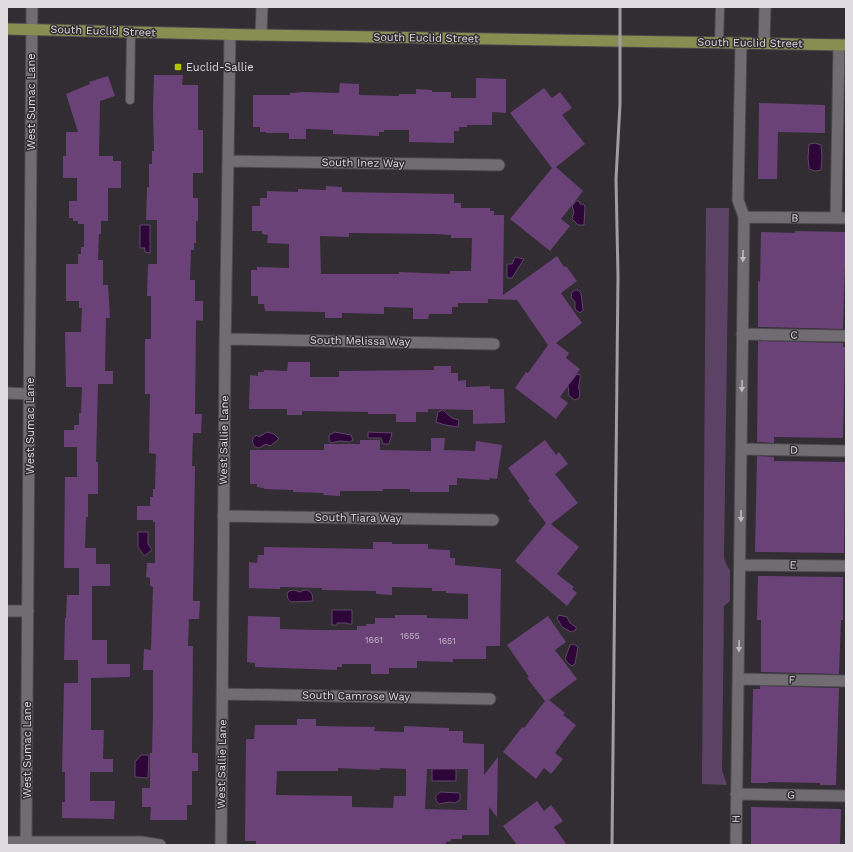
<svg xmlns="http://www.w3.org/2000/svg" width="853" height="852" viewBox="0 0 853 852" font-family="'Work Sans',sans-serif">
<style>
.green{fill:#5c4365}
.water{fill:#2d0538;stroke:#62466a}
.building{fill:#6a4278;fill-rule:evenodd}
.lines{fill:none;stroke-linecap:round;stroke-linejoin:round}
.service-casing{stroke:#4c494d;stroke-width:10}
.minor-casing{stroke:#4c494d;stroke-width:13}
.primary-casing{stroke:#4c494d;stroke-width:13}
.service{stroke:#706c72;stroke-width:8}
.minor{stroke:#706c72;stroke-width:11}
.primary{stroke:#878e52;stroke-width:11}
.rail{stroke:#a09da1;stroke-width:3}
.oneway{fill:#bdbabe}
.poi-dot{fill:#b0c500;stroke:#312d32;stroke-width:1.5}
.labels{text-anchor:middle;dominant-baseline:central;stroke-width:3;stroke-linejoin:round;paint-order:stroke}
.number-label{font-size:9px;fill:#c1b6c5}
.street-label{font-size:11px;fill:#dedcdf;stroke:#312d32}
.poi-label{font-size:11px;fill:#dedcdf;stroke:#312d32;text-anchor:start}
</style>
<rect width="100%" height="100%" fill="#312d32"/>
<path class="green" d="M706 208H729L724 557 726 564 730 570V601L724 606 722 770 727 785 702 784Z"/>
<path class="water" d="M815 143 821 145 822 157 821 170 815 171 809 169 808 157 809 144Z
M576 201H579L580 204H583L585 206 584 225H578L572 219 574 212 572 206Z
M140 225H150V253L145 252V248H140Z
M515 257 524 259 512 278H507V264H512Z
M575 290H578L581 293 583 310 580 313 575 309V302L571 297 572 292Z
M577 374 580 375C581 379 579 381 579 385 578 389 581 393 579 398L575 400 569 396 568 385Z
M443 410 452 418 459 420 458 427 445 425 436 422 438 412Z
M267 432 274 434 279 439 270 446 266 444 259 448 255 447 252 442 253 438 257 435 259 437Z
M335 432 351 435 353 440 350 442 340 441 331 443 329 440V435Z
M368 432 392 433 389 444H383L381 438H368Z
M138 532H148V544L152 550 144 556 138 547Z
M294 590 300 592 304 590H308L312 594 313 601 291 602 288 599 287 594 289 591Z
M332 610H352V624H348L347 623H337V625H332Z
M559 615 567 617 570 623 576 627V630L571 632 562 627 557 618Z
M574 644 578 647 575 664 572 666 569 664 565 659 570 645Z
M141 755H149L148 778 135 777V762Z
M432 769H456V781H432Z
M441 792 459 793 460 794V800L455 803 449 802 439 804C434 800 435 794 441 792Z"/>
<path class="building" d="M154 75H183L182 85H198V130H203V173H193V198H198V221H196V243H194V250H191L190 280H195V301H203V321L196 320 195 414H202L201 433H193L192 466H195L193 601H200L199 619H189L188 646H193L192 753H198V771H192V805H187V820H150L151 807H142V788H150V753H152L153 713V670H143L144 649 151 650 153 587 150 586V578L146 577 147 563H155V522H153V520H137V506H150V497H153V489H155L156 454 149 453 150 394H145V339H151V296H147L148 264H157V220H146L147 187H149V164H152V151H154L153 108Z
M108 76 115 96 100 101 99 156H113V161H121V188H108V221H101V234H99L98 260H103V285H108L110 318H106L105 371H113V384H98L96 462H98V494H88V517H86L85 548H96V564H110V586H92V640H107V664H130V677L91 678V730H104L103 759H113V772H90V801H115L114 819 62 818V802H65V772H62L64 683H78V660H64L65 618H66L67 595H79V568H64L65 477H77V447H64V430H74V425H79V413H81L82 387H66L65 332H81L82 308H79V301H66V264H78V254H81V247H84V224H78V221H73V218H69V201H77V178H63V156H66V132H78L66 94 90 84 89 82Z
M476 78 506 79V113L492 112V125H467V127H459V131H454V143L409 142V130H384V132H379V136L333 134V130L306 129V139H289V133H266V132H260V127H253V95H290V93L304 92 339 93 340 83 359 84V95L399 96V94H416V89L432 90V92H451V98H476Z
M544 88 552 98 560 92 572 108 562 115 585 144 556 167 583 191 561 219 570 226 550 251 510 219 552 168 510 113Z
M759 103 825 105V133L778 132 777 179H758Z
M326 186 342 187V192L454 194V203H461V208H490V211H494V215H504L503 295 557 256 564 267 566 266 577 281 561 293 582 323 556 343 569 353 566 358 580 369 560 397 568 403 556 419 515 388 526 372 528 373 548 345 517 300 488 299V303H458V307H452V314H429L428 319H413V308L384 307V314L342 313V318H325V312L265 311 264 304H258V296H251V270H257V267L289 268V244L267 243 268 235 262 234V231H252V206H260V198H267V191L298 192V189L326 190ZM349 233 436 234 451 235V238H472L471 271H450V274L399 272V274H321L320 236 349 237Z
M795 231 846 232 843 329 758 327V281L760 282 761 232 795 233Z
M758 341 843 343V347H845L843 438 774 437V443L757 442Z
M288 362H310V377H339V371L434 370V366H451V373H458V381L466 380V387L490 386V389H504L505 423 473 424V410L428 409V412H416V422H396V414H368V412L302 411V415H287V409H249L250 375 258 376V372H264V370L287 371Z
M431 438H445L444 450 475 451 476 441 502 445 497 479 490 478 489 480 457 478V485H449V492H410V489H383V491H340V496L323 495 324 493 293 492V490L264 489V488L257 487V484H250V450H324V444H360V440H380V450L431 451Z
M545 440 556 455 559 452 568 464 555 474 578 503 551 524 579 547 557 574 574 587 572 589 577 593 567 606 515 561 546 523 528 500 530 499 508 468Z
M757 456 774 457V461L845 462 844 553 755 552Z
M373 542H392V544H428V549L450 550V558H455V565L501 569 500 646H486V659H453V662L417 661V668H389V674H371V664H342V667H337V670L255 667V663L247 662 248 616 280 617V629L320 630H357V626H366V624H375V618H395V615H427V618L468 619V594L446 593V591H432V588L392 587V595L376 594V591L322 590V588L280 587V589L249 588V562L257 563 258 555H264V547L373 549Z
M758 576 843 577V620H841L839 674 761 672V620H757Z
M548 616 566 642 555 650 577 679 549 700 565 713 563 715 576 725 555 753 563 759 551 774 544 768 536 779 503 752 522 727 524 728 545 701 527 678 529 677 507 645Z
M760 686 839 688 836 785H820V783L768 782V783H751L753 689H760Z
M297 719H316V726L375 727 374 731 404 732V726L449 728V731H463V743L484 744V775L498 757 497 817 489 807V835H462V839H451V841L446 842V845H256V841H245L246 739H254L255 725H297ZM338 768 380 770V768L406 769V796H394L393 808 352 807V796L276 795 277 771H338ZM427 769H468L467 810 425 809Z
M537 801 544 811 551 805 563 821 554 827 567 845H517L503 826Z
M751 807 841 809 840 845H751Z"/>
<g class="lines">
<defs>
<path id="service" d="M719 43 720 7
M130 100 131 32"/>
<path id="minor" d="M261 35 262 7
M764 43 765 7
M228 161 499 165
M744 217 846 218
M836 218 839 45
M742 334 846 336
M225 339 494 344
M7 393 30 394
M741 449 846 451
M223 516 493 520
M740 565 846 566
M7 611H28
M738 679 846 681
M222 694 490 699
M736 794 846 796
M7 842H141L160 845
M26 845 32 7
M221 845 225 353 230 35
M736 845 744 217 738 200 741 43"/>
<path id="primary" d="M7 29 261 35 846 45"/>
</defs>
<use href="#service" class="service-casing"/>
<use href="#minor" class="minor-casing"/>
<use href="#primary" class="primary-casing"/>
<use href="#service" class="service"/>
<use href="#minor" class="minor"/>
<use href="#primary" class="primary"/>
<path class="rail" d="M612 845 618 276 616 179 620 104V7"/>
</g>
<defs><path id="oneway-solid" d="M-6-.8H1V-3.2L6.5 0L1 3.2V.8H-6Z"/></defs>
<g class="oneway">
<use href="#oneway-solid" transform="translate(743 256) rotate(91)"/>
<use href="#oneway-solid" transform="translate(742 386) rotate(91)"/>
<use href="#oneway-solid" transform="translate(741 516) rotate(90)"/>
<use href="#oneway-solid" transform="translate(739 646) rotate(91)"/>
</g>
<rect class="poi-dot" x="174" y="63" width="8" height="8" rx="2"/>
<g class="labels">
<g class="number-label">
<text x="410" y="636">1655</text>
<text x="374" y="640">1661</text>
<text x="447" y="641">1651</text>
</g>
<g class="street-label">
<text transform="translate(103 31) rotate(2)">South Euclid Street</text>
<text transform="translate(426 38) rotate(1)">South Euclid Street</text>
<text transform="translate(750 43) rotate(1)">South Euclid Street</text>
<text transform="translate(31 102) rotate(-90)">West Sumac Lane</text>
<text transform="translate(363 163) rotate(1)">South Inez Way</text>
<text transform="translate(795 218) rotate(1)">B</text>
<text transform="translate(794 335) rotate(1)">C</text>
<text transform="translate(360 341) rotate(1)">South Melissa Way</text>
<text transform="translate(30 426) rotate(-90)">West Sumac Lane</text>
<text transform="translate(224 440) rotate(-89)">West Sallie Lane</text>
<text transform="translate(794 450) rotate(1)">D</text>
<text transform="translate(358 518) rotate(1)">South Tiara Way</text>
<text transform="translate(793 565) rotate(1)">E</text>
<text transform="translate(792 680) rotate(1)">F</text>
<text transform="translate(356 696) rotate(1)">South Camrose Way</text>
<text transform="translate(27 750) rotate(-90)">West Sumac Lane</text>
<text transform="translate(222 764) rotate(-89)">West Sallie Lane</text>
<text transform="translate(791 795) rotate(1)">G</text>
<text transform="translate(736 819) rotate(-89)">H</text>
</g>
<g class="poi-label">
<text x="186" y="67">Euclid-Sallie</text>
</g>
</g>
<rect width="853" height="852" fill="none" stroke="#dedcdf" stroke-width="16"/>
</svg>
